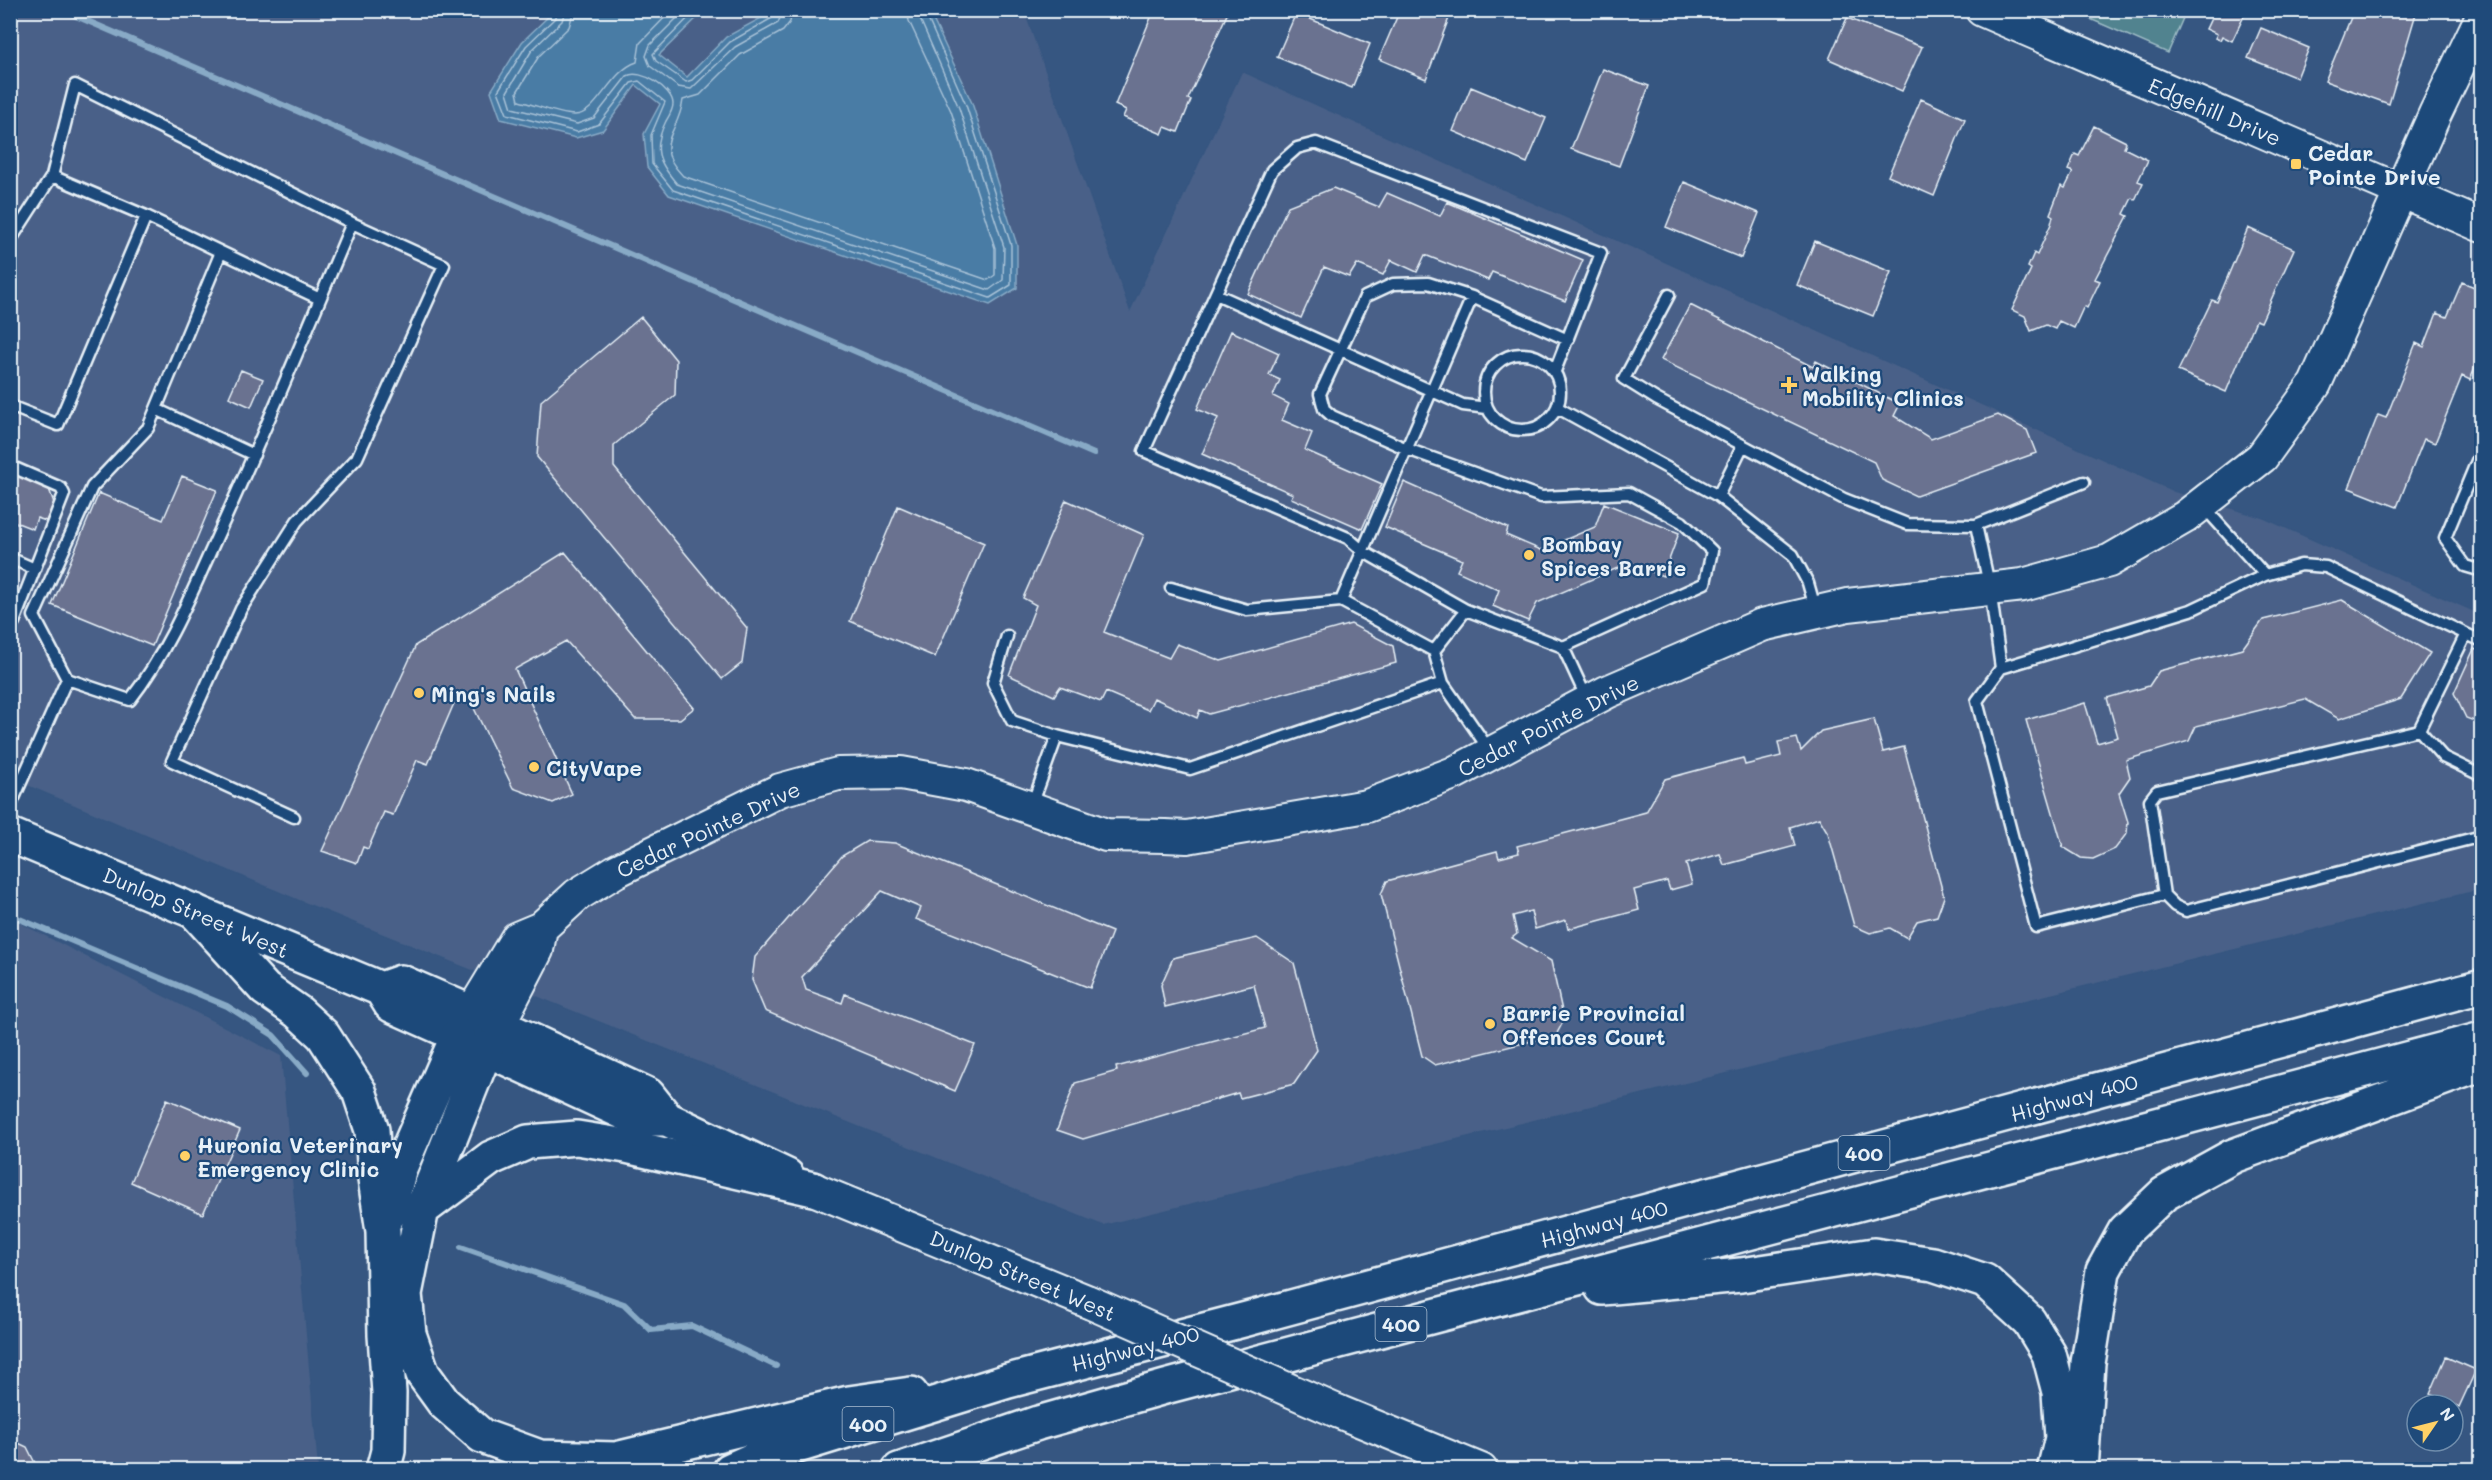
<svg xmlns="http://www.w3.org/2000/svg" width="2492" height="1480" viewBox="0 0 2492 1480" font-family="Mali,sans-serif">
<style>
.built{fill:#496188}
.green{fill:#51838f;stroke:#9cbac4;stroke-width:1.5}
.water{fill:#487ba5;stroke:#88aac6;stroke-width:1.5}
.lines{fill:none;stroke-linecap:round;stroke-linejoin:round}
.shore{stroke:#a8c2d7;stroke-width:1.5}
.stream{stroke:#88aac6;stroke-width:6}
.building{fill:#6b7290;stroke:#e8f1f8;stroke-width:1.5}
.lane-casing{stroke:#e8f1f8;stroke-width:15}
.secondary-casing{stroke:#e8f1f8;stroke-width:36}
.primary-casing{stroke:#e8f1f8;stroke-width:38}
.highway-casing{stroke:#e8f1f8;stroke-width:38}
.lane{stroke:#1f4a7a;stroke-width:10}
.secondary{stroke:#1f4a7a;stroke-width:32}
.primary{stroke:#1f4a7a;stroke-width:33}
.highway{stroke:#1f4a7a;stroke-width:33}
.secondary-bridge-casing{stroke:#e8f1f8;stroke-width:36;stroke-linecap:butt}
.secondary-bridge{stroke:#1f4a7a;stroke-width:32}
.poi-dot{fill:#ffd166;stroke:#1f4a7a;stroke-width:2}
.labels{text-anchor:middle;dominant-baseline:central;stroke-width:4.5;stroke-linejoin:round;paint-order:stroke}
.shield{fill:#1f4a7a;stroke:#acbfd2;stroke-width:1.5}
.shield-label{font-size:20px;font-weight:bold;fill:#e8f1f8}
.street-label{font-size:21px;fill:#e8f1f8;stroke:#1f4a7a}
.poi-label{font-size:21px;font-weight:bold;fill:#e8f1f8;stroke:#1f4a7a;text-anchor:start}
</style>
<rect width="100%" height="100%" fill="#365681"/>
<filter id="ink" filterUnits="userSpaceOnUse"><feTurbulence type="fractalNoise" baseFrequency=".0167" numOctaves="2"/><feDisplacementMap in="SourceGraphic" scale="12" xChannelSelector="R" yChannelSelector="G"/><feConvolveMatrix kernelMatrix="1 2 1 2 8 2 1 2 1" color-interpolation-filters="sRGB"/></filter>
<g filter="url(#ink)">
<path class="built" d="M10 11H1024L1130 312 1242 72 2174 492 2262 518 2481 615V889L1103 1225 302 901 11 778Z
M10 918 281 1056 318 1469H11Z"/>
<path class="green" d="M2072 11 2186 10V11L2168 53Z"/>
<path class="water" d="M554 11H704L659 55 687 77 726 37 774 11H929L972 103 1017 245V288L990 305 669 195 647 167 644 134 660 104 636 85 603 130 576 138 501 119 491 91 522 42Z"/>
<g class="lines">
<path class="shore" d="M558 10 556 17 526 46 498 91 507 114 577 132 599 124 631 83 639 81 665 102 651 135 652 164 673 190 990 298 1011 285V245L966 105 924 10
M565 10 562 21 532 50 507 92 512 108 577 124 594 118 627 76C640 68 673 89 673 104 673 110 669 116 666 121 652 149 658 162 677 184L989 290 1003 280 1004 247 959 108 916 10
M574 10 569 27 539 56 517 92 519 101C536 105 557 114 574 115 597 116 609 71 637 62L640 43 672 10
M685 10 650 45 646 56 650 66 678 87 691 89 735 47 778 23 783 10
M696 10 653 54 656 61 686 82 692 80 730 42 772 18 776 10
M792 10 790 22 783 31 740 55 700 95 683 100C679 134 651 143 683 176L988 280 995 275V248L951 111 909 21 907 10"/>
<path class="stream" d="M62 10 1094 454
M10 915 227 1006 273 1035 307 1073
M461 1247 624 1304 651 1330 692 1326 776 1366"/>
</g>
<path class="building" d="M1154 10H1229L1188 99 1191 100 1178 132 1165 127 1162 134 1123 117 1126 110 1115 105Z
M1400 10H1452L1426 79 1379 59Z
M2215 10 2246 12 2232 41 2222 36 2220 40 2215 38 2217 34 2206 29Z
M2354 10H2417L2389 104 2325 81Z
M1296 13 1370 44 1352 88 1277 57Z
M1847 18 1922 47 1902 91 1829 59Z
M2261 28 2309 48 2297 78 2248 58Z
M1603 69 1649 86 1619 166 1571 149Z
M1471 87 1546 118 1527 163 1453 131Z
M1921 99 1965 119 1934 196 1888 176Z
M2094 126 2126 142 2124 148 2148 160 2138 181 2143 183 2135 200 2132 198 2124 214 2128 216 2095 279 2100 281 2087 308 2084 306 2074 328 2059 321 2055 329 2046 325 2031 331 2025 316 2012 310 2031 269 2028 267 2034 253 2037 255 2051 224 2053 216 2050 214 2061 186 2065 188 2073 172 2068 170 2075 154 2079 156Z
M1684 182 1759 213 1741 258 1666 227Z
M1333 188 1379 207 1387 193 1440 216 1447 202 1583 260 1565 301 1492 272 1488 280 1425 255 1417 272 1391 260 1383 275 1357 264 1349 277 1324 267 1301 318 1248 294 1288 206Z
M2248 228 2294 249 2261 322 2256 320 2226 392 2178 371 2212 300 2217 302Z
M1815 241 1891 272 1873 316 1797 285Z
M2462 282 2482 290V351L2470 380 2462 376 2435 443 2424 439 2397 507 2349 488 2378 415 2386 418 2416 343 2424 347 2437 313 2447 317Z
M1690 305 1813 367 1816 361 1900 404 1894 416 1931 439 1998 415 2027 430 2036 453 1916 496 1882 480 1874 462 1661 360Z
M641 317 676 360 675 395 614 445V467L747 628 742 663 722 679 537 457 541 401Z
M1231 331 1279 353 1269 375 1280 380 1273 396 1289 404 1282 420 1312 433 1305 450 1382 484 1362 529 1291 498 1293 494 1202 454 1218 418 1197 409Z
M241 370 263 379 251 407 229 397Z
M10 470 48 486 54 503 46 521 37 518 33 529 10 520 13 512 10 511Z
M182 476 217 490 152 646 52 605 99 493 163 520Z
M1404 482 1508 528 1506 535 1541 550 1595 527 1604 503 1679 533 1663 576 1629 563 1537 603 1528 621 1493 606 1499 590 1457 571 1462 560 1385 527Z
M1066 500 1144 535 1104 632 1169 658 1177 644 1221 661 1351 624 1393 646 1396 663 1209 714 1200 710 1197 718 1154 698 1148 710 1106 692 1101 702 1060 687 1054 696 1009 675 1036 605 1023 598Z
M898 506 984 543 935 657 850 621Z
M565 552 694 708 680 719H635L566 641 515 669 572 794 553 803 513 788 467 694 455 701 428 764 417 760 393 815 384 812 368 849 363 847 357 863 322 851 416 645Z
M2342 600 2430 653 2401 699 2339 719 2305 699 2196 726 2189 741 2126 760 2130 777 2119 793 2128 822 2127 833 2115 849 2093 859 2081 858 2063 847 2026 720 2085 703 2097 743 2118 737 2107 698 2149 686 2159 671 2242 649 2263 620Z
M2474 649 2482 652V724L2466 718 2454 693Z
M1874 719 1883 752 1904 747 1944 897 1937 916 1917 921 1907 938 1890 928 1870 933 1854 926 1828 833 1819 818 1790 827 1795 846 1724 865 1720 854 1686 864 1692 884 1670 890 1667 881 1634 890 1639 910 1568 929 1566 920 1535 929 1531 911 1513 916 1517 934 1512 938 1551 961 1564 1020 1556 1035 1435 1065 1422 1056 1381 894 1387 881 1497 851 1499 858 1519 853 1517 846 1646 812 1665 779 1743 758 1745 765 1781 756 1778 742 1797 738 1801 751 1821 731Z
M867 841 895 843 1112 932 1090 988 916 919 921 908 882 891 802 977 806 990 842 1003 845 994 975 1045 955 1091 765 1011 752 980 755 957 842 856Z
M1257 938 1294 963 1317 1050 1294 1084 1240 1098 1238 1093 1083 1139 1057 1130 1075 1083 1117 1071 1116 1067 1265 1028 1254 985 1165 1007 1161 985 1173 958Z
M167 1099 240 1130 203 1214 131 1182Z
M2446 1357 2476 1370 2459 1407 2430 1394Z
M10 1439 27 1447 36 1465 34 1470H10Z"/>
<g class="lines">
<defs>
<path id="lane" d="M52 176 146 216 221 252
M10 241 52 176 75 85 352 223C309 325 267 427 221 528 194 587 170 649 130 700L67 679 34 616 92 487 148 428 221 252 320 299
M1216 294 1463 405 1487 408
M1669 295 1624 379 1656 399 1844 499 1907 524 1976 525
M1484 392a38 38 0 1 1 76 0a38 38 0 1 1-76 0Z
M1555 371 1601 253 1316 143 1297 148 1272 170 1144 451 1348 538 1364 552 1466 610 1563 647 1705 583 1712 551 1682 522 1629 493 1541 497 1407 449 1332 416 1324 409 1320 394 1365 297 1393 284 1428 283 1472 297 1568 340
M10 406 58 425 146 216
M1558 408 1718 496
M156 409 254 455
M1743 445 1718 496 1793 555 1808 583 1816 611
M2482 449 2445 538 2465 566 2482 571
M10 466 61 488 64 494 14 622
M2084 482 1976 525 1990 589 2001 668 2191 610 2265 575 2202 505
M10 558 35 569
M2265 575 2301 565 2326 567 2466 634 2419 730 2443 757 2482 776
M1171 588 1247 610 1341 601 1434 651 1443 683 1490 751
M1341 601 1472 297
M2466 634 2482 641
M1007 636 993 683 1012 721 1057 736 1190 769 1443 683
M1563 647 1587 699
M1434 651 1466 610
M2001 668 1977 701 2036 927 2164 895 2175 906 2186 911 2482 836
M1032 805 1057 736
M10 807 67 679
M294 817 172 761 241 609 297 521 357 458 444 265 352 223
M2164 895 2150 800 2157 791 2419 730"/>
<path id="secondary" d="M1982 10 2482 226
M541 928 537 950 486 1049 458 1035 517 938 541 928 577 895 616 871 780 790 838 774 901 773 966 785 1106 835 1165 836 1187 837 1367 806 1454 773 1607 692 1762 625 1848 605 2023 585 2109 561 2185 517 2262 457 2315 384 2435 114 2482 16
M813 1189 1089 1302
M1337 1411 1481 1470"/>
<path id="primary" d="M10 835 381 989 391 1005 458 1035
M381 989 401 982 470 1012
M498 1025 648 1095 667 1119 787 1176
M486 1049 638 1119H667"/>
<path id="highway" d="M194 911 265 989 298 1012 323 1035 359 1091 372 1130 375 1179 383 1231 385 1335 389 1393 388 1451 383 1470
M486 1049 422 1209 405 1294 409 1334 423 1374 444 1403 482 1436 540 1457 616 1459 849 1403 911 1394
M424 1208 491 1158 528 1142 577 1138 626 1146 813 1189
M387 1217 400 1168 458 1035
M1602 1288 1741 1275 1874 1255 1933 1264 1985 1281 2029 1321 2049 1354 2059 1392 2062 1438 2054 1470
M730 1470 752 1460 1008 1381 1247 1319 2482 986
M899 1470 1038 1423 1165 1387 2482 1039
M2081 1470 2088 1363 2103 1271 2125 1231 2164 1194 2233 1156 2482 1064"/>
</defs>
<use href="#lane" class="lane-casing"/>
<use href="#secondary" class="secondary-casing"/>
<use href="#primary" class="primary-casing"/>
<use href="#highway" class="highway-casing"/>
<use href="#lane" class="lane"/>
<use href="#secondary" class="secondary"/>
<use href="#primary" class="primary"/>
<use href="#highway" class="highway"/>
<defs>
<path id="secondary-bridge" d="M1089 1302 1337 1411"/>
</defs>
<use href="#secondary-bridge" class="secondary-bridge-casing"/>
<use href="#secondary-bridge" class="secondary-bridge"/>
</g>
</g>
<g class="poi-dot">
<rect x="2290" y="158" width="12" height="12" rx="3"/>
<path d="M1786 376h6v6h6v6h-6v6h-6v-6h-6v-6h6z"/>
<circle cx="1529" cy="555" r="6"/>
<circle cx="419" cy="693" r="6"/>
<circle cx="534" cy="767" r="6"/>
<circle cx="1490" cy="1024" r="6"/>
<circle cx="185" cy="1156" r="6"/>
</g>
<g class="labels">
<g class="shield">
<rect x="1838.5" y="1136" width="51" height="34" rx="4.5"/>
<rect x="1375.5" y="1307" width="51" height="34" rx="4.5"/>
<rect x="842.5" y="1407" width="51" height="34" rx="4.5"/>
</g>
<g class="shield-label">
<text x="1864" y="1153">400</text>
<text x="1401" y="1324">400</text>
<text x="868" y="1424">400</text>
</g>
<g class="street-label">
<text transform="translate(2215 111) rotate(23)">Edgehill Drive</text>
<text transform="translate(1548 725) rotate(-27)">Cedar Pointe Drive</text>
<text transform="translate(708 829) rotate(-25)">Cedar Pointe Drive</text>
<text transform="translate(196 912) rotate(23)">Dunlop Street West</text>
<text transform="translate(2074 1097) rotate(-15)">Highway 400</text>
<text transform="translate(1604 1223) rotate(-15)">Highway 400</text>
<text transform="translate(1023 1275) rotate(23)">Dunlop Street West</text>
<text transform="translate(1135 1348) rotate(-14)">Highway 400</text>
</g>
<g class="poi-label">
<text x="2308" y="152">Cedar<tspan x="2308" dy="24">Pointe Drive</tspan></text>
<text x="1802" y="373">Walking<tspan x="1802" dy="24">Mobility Clinics</tspan></text>
<text x="1541" y="543">Bombay<tspan x="1541" dy="24">Spices Barrie</tspan></text>
<text x="431" y="693">Ming's Nails</text>
<text x="546" y="767">CityVape</text>
<text x="1502" y="1012">Barrie Provincial<tspan x="1502" dy="24">Offences Court</tspan></text>
<text x="197" y="1144">Huronia Veterinary<tspan x="197" dy="24">Emergency Clinic</tspan></text>
</g>
</g>
<rect width="2492" height="1480" fill="none" stroke="#1f4a7a" stroke-width="36"/>
<rect x="18" y="18" width="2456" height="1444" fill="none" stroke="#e8f1f8" stroke-width="2" filter="url(#ink)"/>
<g transform="translate(2435 1423) rotate(55)"><circle r="28" fill="#1f4a7a" stroke="#6f8dac" stroke-width="1.5"/>
<path d="M0-4.5L10 22L0 15L-10 22Z" fill="#ffd166"/>
<text y="-9" font-size="16" font-weight="bold" text-anchor="middle" fill="#e8f1f8">N</text>
</g>
</svg>
